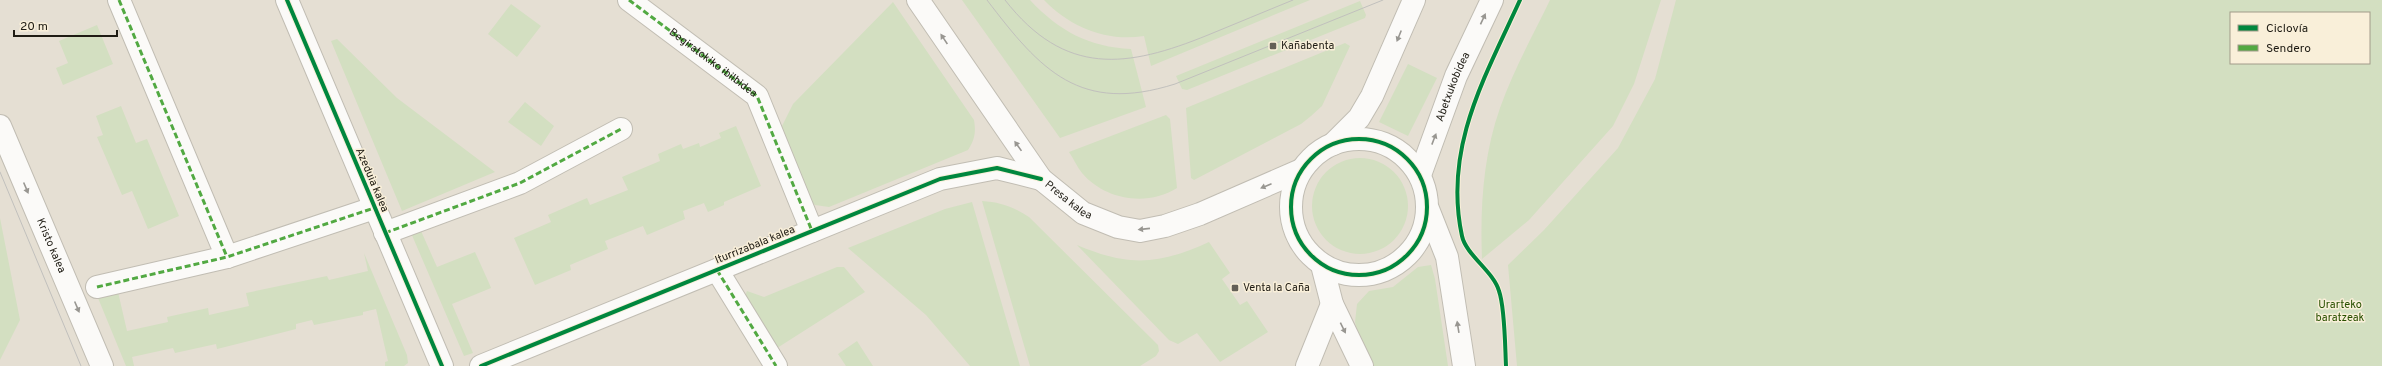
<svg xmlns="http://www.w3.org/2000/svg" width="2382" height="366" viewBox="0 0 2382 366" font-family="Overpass,sans-serif">
<style>
.green{fill:#d3dfc1;fill-rule:evenodd}
.lines{fill:none;stroke-linecap:round;stroke-linejoin:round}
.minor-casing{stroke:#c1bdb3;stroke-width:24}
.tertiary-casing{stroke:#c1bdb3;stroke-width:24}
.minor{stroke:#fbfaf8;stroke-width:22}
.tertiary{stroke:#fbfaf8;stroke-width:22}
.tram{stroke:#c1c0bd;stroke-width:1}
.quiet{stroke:#52a942;stroke-width:3;stroke-dasharray:6 3;stroke-linecap:butt}
.cycleway-casing{stroke:#f9efd9;stroke-width:6}
.cycleway{stroke:#00873e;stroke-width:4}
.oneway{fill:#989691}
.poi-dot{fill:#646057;stroke:#f9efd9;stroke-width:1.5}
.labels{text-anchor:middle;dominant-baseline:central;stroke-width:3;stroke-linejoin:round;paint-order:stroke}
.poi-label{font-size:11px;fill:#1f1c14;stroke:#f9efd9;text-anchor:start}
.street-label{font-size:11px;fill:#1f1c14;stroke:#f9efd9}
.park-label{font-size:11px;fill:#295000;stroke:#f9efd9}
</style>
<rect width="100%" height="100%" fill="#e5dfd3"/>
<path class="green" d="M962 0H1030C1059 31 1089 47 1131 49L1146 107 1060 138Z
M1044 0H1310L1151 66 1144 36C1106 42 1070 27 1044 0Z
M1550 0H1661L1634 84 1613 126 1529 220 1482 259C1480 208 1483 156 1500 108 1513 71 1533 35 1550 0Z
M1676 0H2382V366H1517L1508 265 1544 230 1618 148 1655 79ZM2231 13H2369V63H2231Z
M1360 1 1366 15 1365 18 1187 90 1182 89 1176 76Z
M893 2 974 120C976 132 975 139 968 150L829 207 815 205 808 199 779 132 793 104Z
M511 4 541 26 517 57 488 34Z
M97 25 113 64 63 85 56 68 68 63 59 41Z
M337 39 397 98 495 172 402 211 331 41Z
M1345 43 1350 46 1322 106 1311 116 1301 124 1194 180 1191 178 1186 108Z
M1408 64 1437 78 1408 136 1379 122Z
M525 102 554 126 541 146 508 122Z
M121 106 136 143 147 139 179 216 148 229 132 191 122 195 97 137 103 135 96 116Z
M1166 115 1170 119 1177 188C1147 207 1105 200 1082 173 1077 167 1074 159 1069 152Z
M736 126 761 186 724 202V205L708 212 704 203 683 211 685 219 647 235 643 226 605 241 608 249 570 265 571 270 535 285 514 238 551 222 548 215 587 198 590 205 628 190 622 177 660 161 658 154 681 144 683 149 699 143 700 147 721 138 719 133Z
M1312 206a48 48 0 1 1 96 0a48 48 0 1 1-96 0Z
M982 201C1000 202 1014 207 1029 217L1158 345 1159 351 1156 356 1140 366H1030Z
M972 202 1020 366H970L926 315 848 248 945 209Z
M0 218 20 320 0 360Z
M421 231 437 267 475 252 489 283 491 288 452 304 473 353 464 356 411 233Z
M1209 242 1230 273 1222 279 1240 305 1247 301 1268 332 1220 362 1197 333 1178 344 1169 340 1077 245C1129 267 1158 265 1209 242Z
M364 253 407 355 408 363 404 366H385V362L388 361 376 309 363 312V315L314 325 312 320 296 324V329L217 349 216 344 175 353 173 348 132 357 134 366H126L98 298 118 292 127 331 168 322 167 317 208 308 209 315 249 306 246 293 327 276 329 280 368 271Z
M1431 265 1435 279 1448 366H1371L1362 348 1355 322 1357 304 1369 291 1393 287 1418 267Z
M837 267H844L865 292 774 350 745 296 747 291 764 297Z
M857 341 873 366H846L838 354Z"/>
<g class="lines">
<defs>
<g id="minor">
<path d="M119 0 227 257"/>
<path d="M287 0 442 366"/>
<path d="M629 0 757 96 812 231"/>
<path id="s1" d="M918 0 1041 179 1083 213 1118 227 1140 231 1165 226 1200 214 1301 170"/>
<path id="s2" d="M0 126 102 366"/>
<path d="M385 233 520 183 621 129"/>
<path d="M717 270 776 366"/>
<path d="M97 287 227 257 374 208"/>
<path d="M481 366 940 179 997 168 1041 179"/>
<path d="M1307 366 1332 304"/>
</g>
<g id="tertiary">
<circle cx="1359" cy="207" r="68"/>
<path d="M1333 144 1359 118 1372 96 1414 0"/>
<path id="s3" d="M1420 175 1456 76 1492 0"/>
<path d="M1428 209 1447 257 1464 366"/>
<path d="M1322 265 1332 304 1362 366"/>
</g>
</defs>
<use href="#minor" class="minor-casing"/>
<use href="#tertiary" class="tertiary-casing"/>
<use href="#minor" class="minor"/>
<use href="#tertiary" class="tertiary"/>
<path class="tram" d="M987 0C1041 71 1080 114 1175 84L1383 0
M1005 0C1065 77 1127 68 1208 35 1236 23 1265 12 1293 0
M0 172 81 366"/>
<g class="quiet">
<path d="M119 0 227 257"/>
<path id="s4" d="M629 0 757 96 812 231"/>
<path d="M385 233 520 183 621 129"/>
<path d="M717 270 776 366"/>
<path d="M97 287 227 257 374 208"/>
</g>
<defs>
<path id="cycleway" d="M287 0 442 366
M1291 207a68 68 0 1 1 136 0a68 68 0 1 1-136 0Z
M481 366 940 179 997 168 1041 179
M1506 366C1505 346 1505 308 1499 291 1494 272 1466 255 1462 236 1443 148 1485 77 1520 0"/>
</defs>
<use href="#cycleway" class="cycleway-casing"/>
<use href="#cycleway" class="cycleway"/>
</g>
<defs><path id="oneway-solid" d="M-6-.8H1V-3.2L6.5 0L1 3.2V.8H-6Z"/></defs>
<g class="oneway">
<use href="#oneway-solid" transform="translate(1483 19) rotate(-65)"/>
<use href="#oneway-solid" transform="translate(1399 36) rotate(112)"/>
<use href="#oneway-solid" transform="translate(944 39) rotate(-124)"/>
<use href="#oneway-solid" transform="translate(1434 139) rotate(-69)"/>
<use href="#oneway-solid" transform="translate(1018 146) rotate(-125)"/>
<use href="#oneway-solid" transform="translate(1266 186) rotate(157)"/>
<use href="#oneway-solid" transform="translate(26 188) rotate(67)"/>
<use href="#oneway-solid" transform="translate(1144 229) rotate(174)"/>
<use href="#oneway-solid" transform="translate(77 307) rotate(67)"/>
<use href="#oneway-solid" transform="translate(1458 327) rotate(-99)"/>
<use href="#oneway-solid" transform="translate(1343 328) rotate(64)"/>
</g>
<g class="poi-dot">
<rect x="1269" y="42" width="8" height="8" rx="2"/>
<rect x="1231" y="284" width="8" height="8" rx="2"/>
</g>
<g class="labels">
<g class="poi-label">
<text x="1281" y="46">Kañabenta</text>
<text x="1243" y="288">Venta la Caña</text>
</g>
<g class="street-label">
<text stroke="none"><textPath href="#s4" startOffset="105">Begiratokiko ibilbidea</textPath></text>
<text stroke="none"><textPath href="#s3" startOffset="94">Abetxukobidea</textPath></text>
<text transform="translate(372 180) rotate(67)">Azeduia kalea</text>
<text stroke="none"><textPath href="#s1" startOffset="252">Presa kalea</textPath></text>
<text transform="translate(755 245) rotate(-22)">Iturrizabala kalea</text>
<text stroke="none"><textPath href="#s2" startOffset="130">Kristo kalea</textPath></text>
</g>
<g class="park-label">
<text x="2340" y="305">Urarteko<tspan x="2340" dy="13">baratzeak</tspan></text>
</g>
</g>
<rect x="2230" y="12" width="140" height="52" fill="#f9efd9" stroke="#a29b8a"/>
<rect x="2238" y="25" width="20" height="6" fill="#00873e" stroke="#a29b8a"/>
<text x="2266" y="32" font-size="12" fill="#1f1c14">Ciclovía</text>
<rect x="2238" y="45" width="20" height="6" fill="#52a942" stroke="#a29b8a"/>
<text x="2266" y="52" font-size="12" fill="#1f1c14">Sendero</text>
<path d="M14 30v6h103v-6" fill="none" stroke="#1f1c14" stroke-width="2"/>
<text x="20" y="30" font-size="12" fill="#1f1c14" stroke="#f9efd9" stroke-width="3" paint-order="stroke">20 m</text>
</svg>
